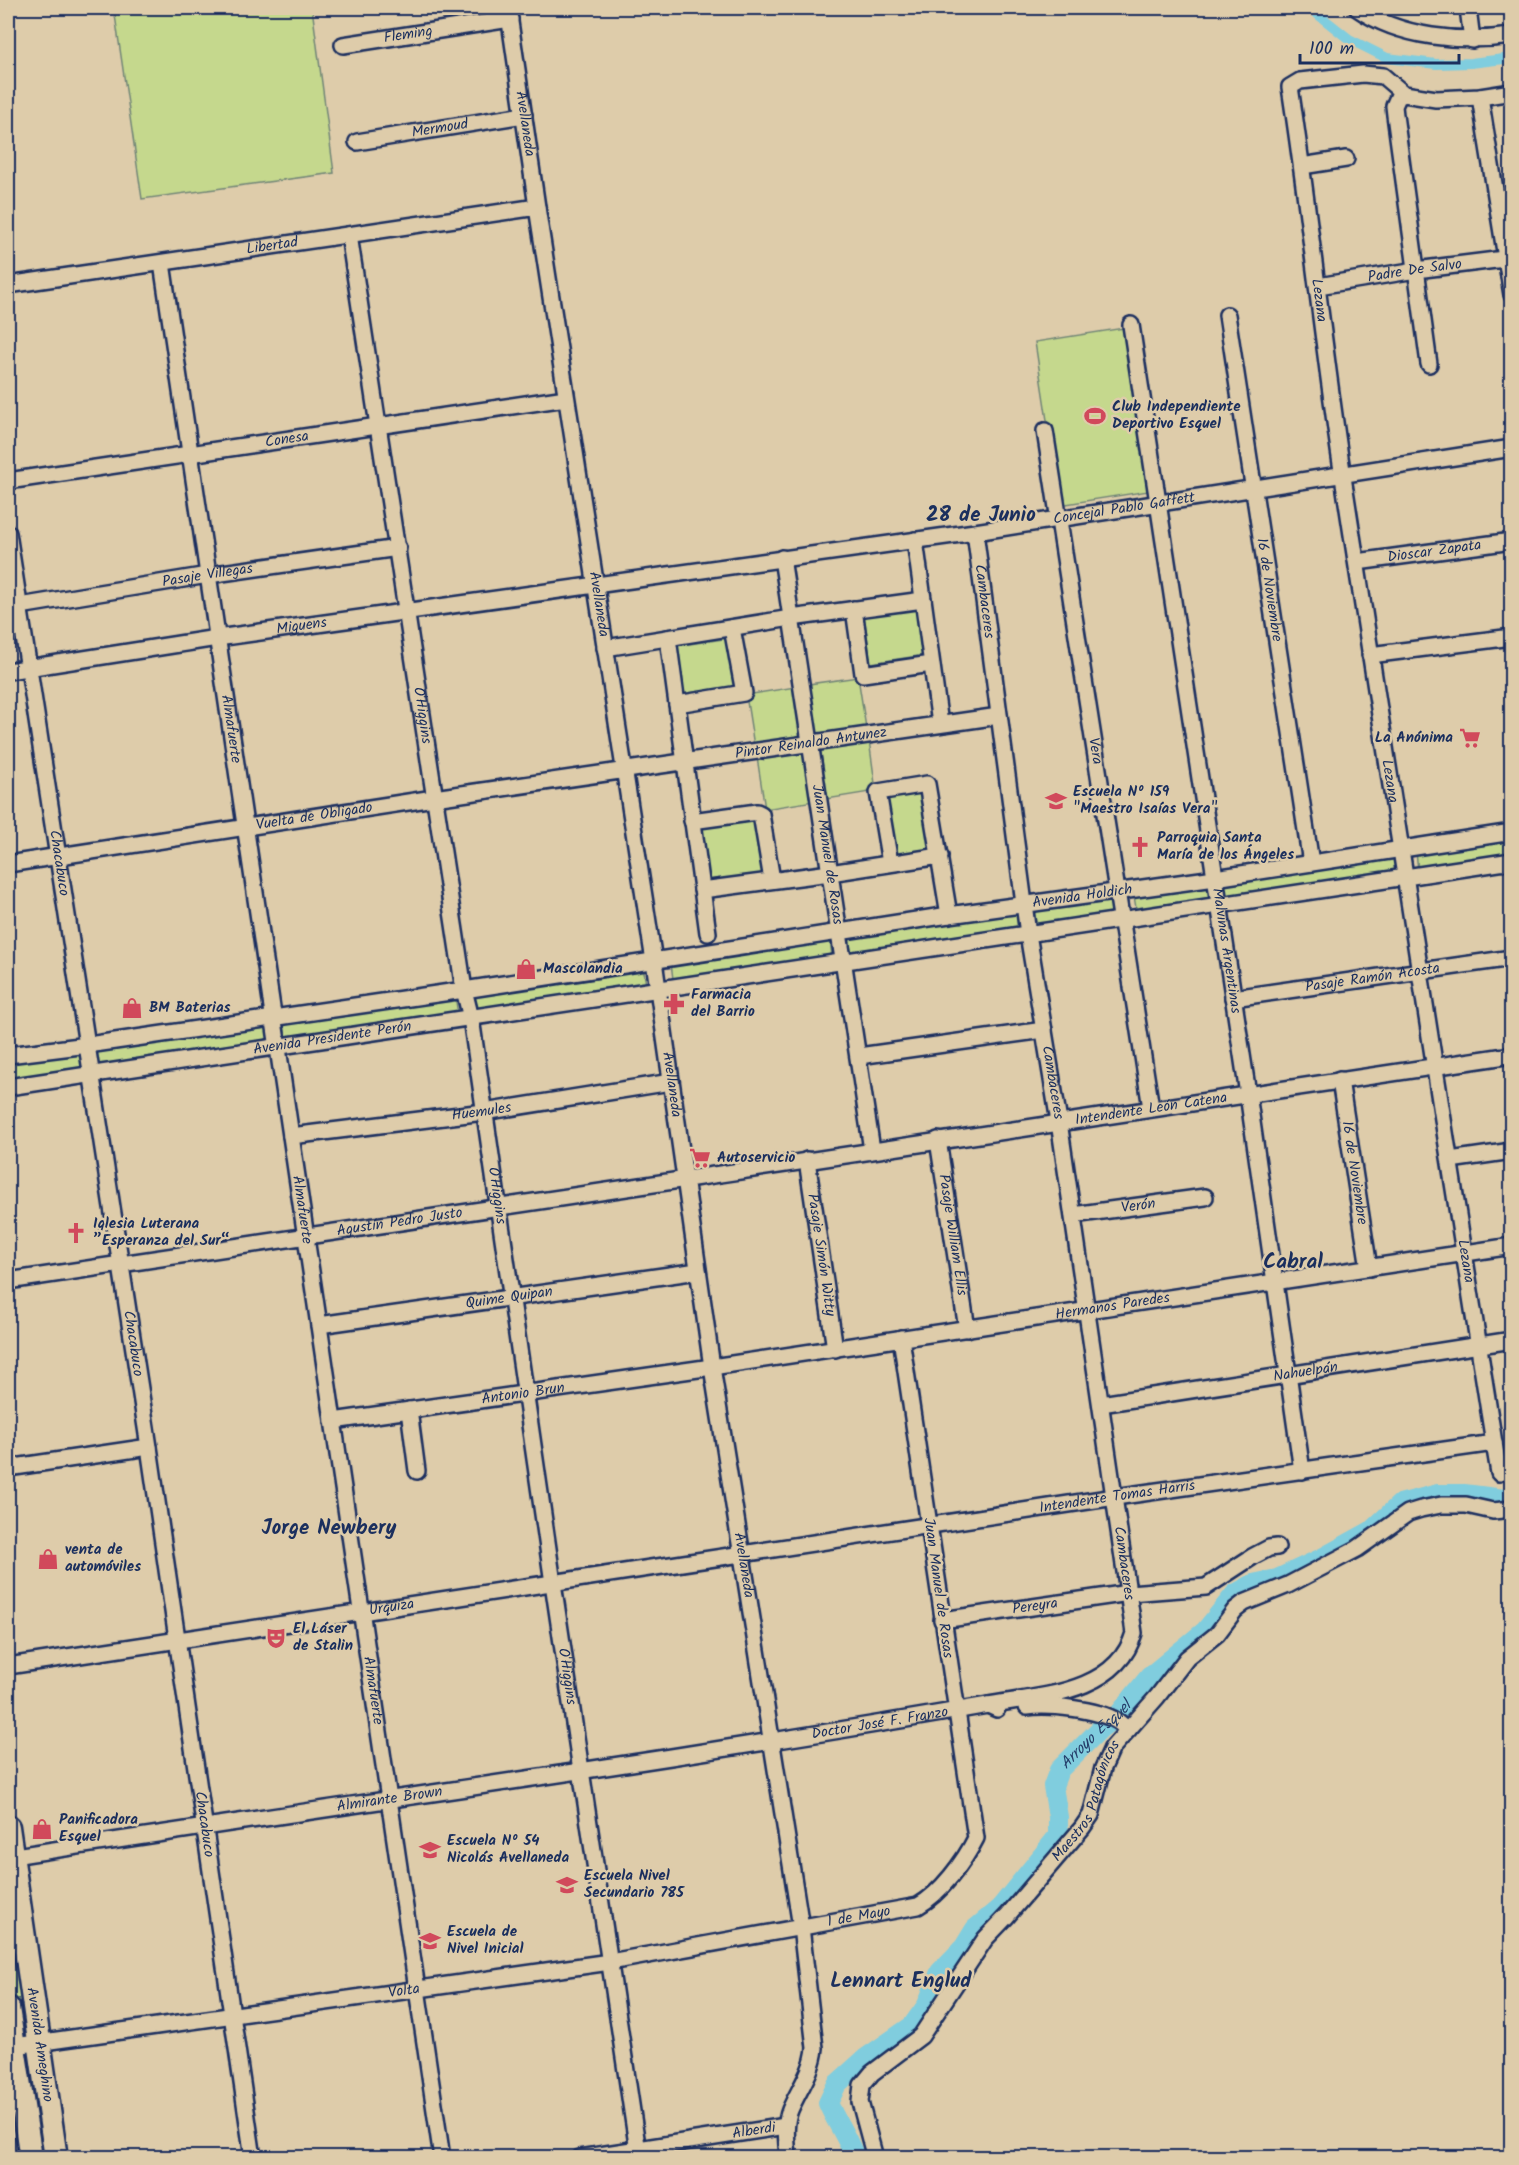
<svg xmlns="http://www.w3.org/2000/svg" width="1519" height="2165" viewBox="0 0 1519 2165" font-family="Kalam,sans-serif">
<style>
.green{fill:#c5d88d;stroke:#708476;stroke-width:1.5}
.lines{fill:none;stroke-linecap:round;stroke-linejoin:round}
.canal{stroke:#80cdde;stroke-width:10}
.river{stroke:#80cdde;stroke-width:20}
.minor-casing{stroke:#1b2f5e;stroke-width:20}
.highway-casing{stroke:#1b2f5e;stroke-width:27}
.minor{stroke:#deccaa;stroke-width:15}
.highway{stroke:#deccaa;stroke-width:22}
.labels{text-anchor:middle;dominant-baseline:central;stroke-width:5;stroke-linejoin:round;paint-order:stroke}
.street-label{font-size:15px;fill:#1b2f5e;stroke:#deccaa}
.poi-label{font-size:15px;font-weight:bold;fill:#1b2f5e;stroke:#deccaa;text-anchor:start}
.water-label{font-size:16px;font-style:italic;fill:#253f6b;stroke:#deccaa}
.district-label{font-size:21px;font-weight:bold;fill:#1b2f5e;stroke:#deccaa}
</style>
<rect width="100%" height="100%" fill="#deccaa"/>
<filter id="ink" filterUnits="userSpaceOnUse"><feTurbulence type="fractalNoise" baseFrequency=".0167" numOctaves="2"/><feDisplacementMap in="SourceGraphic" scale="12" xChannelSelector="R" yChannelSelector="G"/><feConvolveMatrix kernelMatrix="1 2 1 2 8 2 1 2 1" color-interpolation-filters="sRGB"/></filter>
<g filter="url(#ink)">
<path class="green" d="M114 8H312L334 173 142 199Z
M1130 327 1155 490 1060 505 1035 342Z
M918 607 925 655 871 663 864 615Z
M730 638 737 686 682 694 676 646Z
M858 677 866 728 817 736 809 684Z
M795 687 803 739 754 746 746 695Z
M869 740 876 791 827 799 820 747Z
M806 750 814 801 765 809 757 757Z
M925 790 933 852 895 857 887 796Z
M758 817 767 874 710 883 701 826Z
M1511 837V856L1418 870 1416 852Z
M1393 856 1396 874 1225 900 1223 882Z
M1210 885 1213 902 1137 914 1134 896Z
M1110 899 1113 916 1037 928 1034 910Z
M1020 912 1023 930 852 956 849 939Z
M830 940 832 956 673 979 671 963Z
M643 967 646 984 474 1011 471 994Z
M455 996 458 1014 286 1041 284 1023Z
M268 1023 271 1041 99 1067 97 1050Z
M81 1050 84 1068 8 1080V1061Z
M8 1883 32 2032 18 2035 8 1967Z"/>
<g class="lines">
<path class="canal" d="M1310 8 1349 39 1387 58 1436 64 1471 63 1512 58"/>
<path class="river" id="s1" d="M855 2158C848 2138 836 2122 828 2103L837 2084 866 2058 912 2026 927 2005 940 1972 964 1947 975 1929 1000 1908 1058 1836V1817L1053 1786 1059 1770 1100 1729 1119 1714 1149 1677 1205 1631 1235 1594 1253 1584 1277 1579 1322 1558 1371 1531 1400 1504 1438 1494H1464L1512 1500"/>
<defs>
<g id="minor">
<path id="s2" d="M508 8 537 207 654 961 712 1367 801 1927 815 2048C813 2071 799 2089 790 2110 784 2125 787 2142 788 2158"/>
<path d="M1357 8C1400 38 1461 43 1512 36"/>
<path d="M1468 8 1472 40"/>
<path id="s3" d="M343 45 510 19"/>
<path id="s4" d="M1512 92 1480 97 1436 99 1404 94 1383 76 1363 74 1300 81 1290 87C1310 217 1323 347 1343 477 1391 799 1444 1121 1494 1443L1499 1473 1512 1469"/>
<path d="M1404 94 1398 97 1394 106 1395 115 1429 364"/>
<path d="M1480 97 1512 295"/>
<path id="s5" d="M357 142 524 115"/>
<path d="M1302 166 1346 159"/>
<path id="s6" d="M349 235 464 990 471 1018 553 1583 639 2158"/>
<path id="s7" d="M162 263 442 2158"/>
<path id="s8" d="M8 285 537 207"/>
<path id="s9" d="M1318 286 1416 270 1512 258"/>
<path id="s10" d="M1227 315 1311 863"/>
<path id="s11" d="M1131 325 1248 1094 1302 1471"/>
<path id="s12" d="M1045 431 1151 1108"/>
<path id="s13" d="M8 481 566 398"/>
<path id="s14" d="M975 532 1028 934 1059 1122 1134 1633C1117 1693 1040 1696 988 1705"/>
<path id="s15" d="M8 533 149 1447 253 2158"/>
<path d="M915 540 940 724"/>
<path id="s16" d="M782 558 872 1150"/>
<path id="s17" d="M1357 562 1512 541"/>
<path id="s18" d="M20 606 208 575 398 548"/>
<path d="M854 609 863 674 931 664"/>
<path d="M668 638 708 933"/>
<path d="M605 648 791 618 923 600"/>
<path d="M1370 655 1512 637"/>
<path id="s19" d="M8 671 217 638 975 532 1512 448"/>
<path d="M677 704 744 693 732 628"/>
<path d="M692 821 757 812 761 814 772 880"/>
<path d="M890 863 878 792 927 784 949 915"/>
<path id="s20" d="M8 864 434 798 999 716"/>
<path d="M702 890 830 873 940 856"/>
<path id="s21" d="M1233 998 1512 958"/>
<path id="s22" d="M8 1055 88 1045 464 990 949 915 1215 878 1512 832"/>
<path d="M859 1056 1044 1030"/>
<path id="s23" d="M1340 1080 1369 1268"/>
<path id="s24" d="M8 1087 1512 861"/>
<path id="s25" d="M291 1136 484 1112 671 1082"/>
<path id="s26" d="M938 1140 967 1329"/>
<path id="s27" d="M807 1160 835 1349"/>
<path d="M1450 1160 1512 1151"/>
<path id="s28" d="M1073 1215 1205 1197"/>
<path id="s29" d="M8 1281 1512 1055"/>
<path id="s30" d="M319 1325 698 1271"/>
<path id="s31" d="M1101 1404 1512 1340"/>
<path d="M409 1410 417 1471"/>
<path id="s32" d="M333 1421 712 1367 1512 1246"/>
<path d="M8 1468 149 1447"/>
<path id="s33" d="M942 1620 1129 1593 1206 1587 1252 1557 1269 1548 1277 1547"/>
<path id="s34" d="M8 1666 1115 1497 1494 1443"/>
<path d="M1027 1707C1049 1704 1097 1709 1117 1721 1121 1723 1125 1728 1128 1730"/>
<path id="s35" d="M8 1857C334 1806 662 1762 988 1705L997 1709"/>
<path id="s36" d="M8 2047 610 1962 918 1906C941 1893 964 1862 976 1838L901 1338"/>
<path id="s37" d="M580 2158 786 2126"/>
<path id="s38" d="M875 2158 860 2102 862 2085 872 2073 921 2036 985 1939 1007 1916 1082 1828 1091 1815 1103 1768 1112 1748 1157 1697 1187 1658 1217 1634 1235 1610 1244 1603 1288 1585 1357 1549 1408 1513 1421 1509 1441 1505H1466L1493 1511 1512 1509"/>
</g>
<g id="highway">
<path id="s39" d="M8 1827 56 2158"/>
<path d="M8 2008 31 2158"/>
</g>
</defs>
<use href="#minor" class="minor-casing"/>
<use href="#highway" class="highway-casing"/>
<use href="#minor" class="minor"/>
<use href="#highway" class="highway"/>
</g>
</g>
<defs>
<symbol id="stadium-bare" viewBox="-9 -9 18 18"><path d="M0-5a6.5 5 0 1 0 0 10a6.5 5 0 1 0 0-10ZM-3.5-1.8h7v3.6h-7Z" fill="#d1495b" stroke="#deccaa" stroke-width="2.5" paint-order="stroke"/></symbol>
<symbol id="supermarket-bare" viewBox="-9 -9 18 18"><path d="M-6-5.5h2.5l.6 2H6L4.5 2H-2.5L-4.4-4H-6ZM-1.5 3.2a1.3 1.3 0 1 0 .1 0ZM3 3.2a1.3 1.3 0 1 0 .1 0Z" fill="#d1495b" stroke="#deccaa" stroke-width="2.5" paint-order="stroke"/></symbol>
<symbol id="school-bare" viewBox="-9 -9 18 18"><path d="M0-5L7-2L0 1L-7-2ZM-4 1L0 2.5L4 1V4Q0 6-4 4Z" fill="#d1495b" stroke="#deccaa" stroke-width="2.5" paint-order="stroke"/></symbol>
<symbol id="church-bare" viewBox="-9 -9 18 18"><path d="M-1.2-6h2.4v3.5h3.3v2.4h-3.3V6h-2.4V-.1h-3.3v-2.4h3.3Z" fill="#d1495b" stroke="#deccaa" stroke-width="2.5" paint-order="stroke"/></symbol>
<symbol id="shop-bare" viewBox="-9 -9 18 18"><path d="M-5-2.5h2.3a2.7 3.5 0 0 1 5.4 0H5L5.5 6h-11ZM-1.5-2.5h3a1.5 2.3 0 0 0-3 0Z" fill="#d1495b" stroke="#deccaa" stroke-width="2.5" paint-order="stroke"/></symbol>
<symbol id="pharmacy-bare" viewBox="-9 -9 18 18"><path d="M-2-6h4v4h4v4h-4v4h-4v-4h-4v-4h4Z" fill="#d1495b" stroke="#deccaa" stroke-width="2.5" paint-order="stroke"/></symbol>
<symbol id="theatre-bare" viewBox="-9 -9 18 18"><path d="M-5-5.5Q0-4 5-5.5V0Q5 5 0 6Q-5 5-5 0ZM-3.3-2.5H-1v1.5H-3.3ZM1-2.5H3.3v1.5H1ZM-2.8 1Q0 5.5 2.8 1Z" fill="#d1495b" stroke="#deccaa" stroke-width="2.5" paint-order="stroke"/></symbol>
</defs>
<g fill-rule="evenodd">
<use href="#stadium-bare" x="1080" y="401" width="30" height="30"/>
<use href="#supermarket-bare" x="1455" y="723" width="30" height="30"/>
<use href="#school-bare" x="1041" y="786" width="30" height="30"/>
<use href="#church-bare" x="1125" y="832" width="30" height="30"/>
<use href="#shop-bare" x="511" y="954" width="30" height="30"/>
<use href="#pharmacy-bare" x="659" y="989" width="30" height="30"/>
<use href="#shop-bare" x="117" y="993" width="30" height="30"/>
<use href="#supermarket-bare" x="685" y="1143" width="30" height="30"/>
<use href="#church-bare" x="61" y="1218" width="30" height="30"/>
<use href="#shop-bare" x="33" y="1544" width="30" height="30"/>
<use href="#theatre-bare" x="261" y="1623" width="30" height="30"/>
<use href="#shop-bare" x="27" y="1814" width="30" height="30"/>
<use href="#school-bare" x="415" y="1835" width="30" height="30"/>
<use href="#school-bare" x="552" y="1870" width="30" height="30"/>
<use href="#school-bare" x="415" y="1926" width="30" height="30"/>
</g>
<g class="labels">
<g class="street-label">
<text stroke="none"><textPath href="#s3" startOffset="66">Fleming</textPath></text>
<text stroke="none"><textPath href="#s2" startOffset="117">Avellaneda</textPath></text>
<text stroke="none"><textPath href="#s5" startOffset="84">Mermoud</textPath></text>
<text stroke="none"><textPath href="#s8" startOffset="267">Libertad</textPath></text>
<text stroke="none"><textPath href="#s9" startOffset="98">Padre De Salvo</textPath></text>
<text stroke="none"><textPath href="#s4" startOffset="447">Lezana</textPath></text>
<text stroke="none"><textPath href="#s13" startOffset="282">Conesa</textPath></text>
<text stroke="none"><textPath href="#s19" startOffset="1128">Concejal Pablo Gaffett</textPath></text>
<text stroke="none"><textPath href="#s17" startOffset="78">Dioscar Zapata</textPath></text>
<text stroke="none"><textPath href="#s18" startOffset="190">Pasaje Villegas</textPath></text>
<text stroke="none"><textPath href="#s10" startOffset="278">16 de Noviembre</textPath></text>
<text stroke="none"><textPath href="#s14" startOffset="70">Cambaceres</textPath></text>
<text stroke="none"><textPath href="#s2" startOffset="603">Avellaneda</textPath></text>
<text stroke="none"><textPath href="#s19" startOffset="297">Miguens</textPath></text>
<text stroke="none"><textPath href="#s6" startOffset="486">O'Higgins</textPath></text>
<text stroke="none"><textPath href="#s7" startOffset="471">Almafuerte</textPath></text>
<text stroke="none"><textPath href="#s20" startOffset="812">Pintor Reinaldo Antunez</textPath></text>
<text stroke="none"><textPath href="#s12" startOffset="324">Vera</textPath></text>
<text stroke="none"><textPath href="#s4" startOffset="933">Lezana</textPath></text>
<text stroke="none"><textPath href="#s20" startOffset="310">Vuelta de Obligado</textPath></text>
<text stroke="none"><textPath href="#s16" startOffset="300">Juan Manuel de Rosas</textPath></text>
<text stroke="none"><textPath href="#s15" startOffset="334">Chacabuco</textPath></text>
<text stroke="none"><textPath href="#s22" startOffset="1086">Avenida Holdich</textPath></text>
<text stroke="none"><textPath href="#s11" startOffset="633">Malvinas Argentinas</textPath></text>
<text stroke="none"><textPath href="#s21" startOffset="141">Pasaje Ramón Acosta</textPath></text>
<text stroke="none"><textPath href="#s24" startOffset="328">Avenida Presidente Perón</textPath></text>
<text stroke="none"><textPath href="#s14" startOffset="556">Cambaceres</textPath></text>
<text stroke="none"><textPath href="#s2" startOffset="1089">Avellaneda</textPath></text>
<text stroke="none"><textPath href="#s29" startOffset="1156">Intendente León Catena</textPath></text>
<text stroke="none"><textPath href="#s25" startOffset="192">Huemules</textPath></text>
<text stroke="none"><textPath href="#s23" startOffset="94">16 de Noviembre</textPath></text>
<text stroke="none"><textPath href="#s6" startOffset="972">O'Higgins</textPath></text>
<text stroke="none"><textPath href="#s28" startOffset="66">Verón</textPath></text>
<text stroke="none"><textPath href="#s7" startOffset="957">Almafuerte</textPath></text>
<text stroke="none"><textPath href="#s29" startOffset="396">Agustín Pedro Justo</textPath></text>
<text stroke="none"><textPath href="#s26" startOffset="96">Pasaje William Ellis</textPath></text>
<text stroke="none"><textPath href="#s27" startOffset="96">Pasaje Simón Witty</textPath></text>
<text stroke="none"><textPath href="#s4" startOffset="1419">Lezana</textPath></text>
<text stroke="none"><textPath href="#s30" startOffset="192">Quime Quipan</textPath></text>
<text stroke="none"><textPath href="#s32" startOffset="788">Hermanos Paredes</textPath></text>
<text stroke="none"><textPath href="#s15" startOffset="820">Chacabuco</textPath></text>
<text stroke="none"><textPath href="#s31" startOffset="207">Nahuelpán</textPath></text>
<text stroke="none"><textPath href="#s32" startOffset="192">Antonio Brun</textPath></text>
<text stroke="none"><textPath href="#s34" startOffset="1122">Intendente Tomas Harris</textPath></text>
<text stroke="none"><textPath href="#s14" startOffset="1042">Cambaceres</textPath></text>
<text stroke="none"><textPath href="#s2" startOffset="1575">Avellaneda</textPath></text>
<text transform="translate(938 1588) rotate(82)">Juan Manuel de Rosas</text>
<text stroke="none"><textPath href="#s34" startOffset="388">Urquiza</textPath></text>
<text stroke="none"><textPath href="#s33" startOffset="94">Pereyra</textPath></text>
<text stroke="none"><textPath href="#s6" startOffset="1458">O'Higgins</textPath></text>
<text stroke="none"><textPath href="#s7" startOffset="1443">Almafuerte</textPath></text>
<text stroke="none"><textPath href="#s35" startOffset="882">Doctor José F. Franzo</textPath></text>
<text stroke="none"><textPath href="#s35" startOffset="386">Almirante Brown</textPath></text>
<text stroke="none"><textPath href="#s38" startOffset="442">Maestros Patagónicos</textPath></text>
<text stroke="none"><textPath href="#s15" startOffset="1306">Chacabuco</textPath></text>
<text stroke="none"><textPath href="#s36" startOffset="861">1 de Mayo</textPath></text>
<text stroke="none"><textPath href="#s36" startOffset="400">Volta</textPath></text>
<text stroke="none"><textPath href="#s39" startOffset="220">Avenida Ameghino</textPath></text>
<text stroke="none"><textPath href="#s37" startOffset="176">Alberdi</textPath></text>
</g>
<g class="poi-label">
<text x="1112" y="407">Club Independiente<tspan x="1112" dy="17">Deportivo Esquel</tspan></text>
<text x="1453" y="738" text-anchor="end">La Anónima</text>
<text x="1073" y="792">Escuela Nº 159<tspan x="1073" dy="17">"Maestro Isaías Vera"</tspan></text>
<text x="1157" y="838">Parroquia Santa<tspan x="1157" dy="17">María de los Ángeles</tspan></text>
<text x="543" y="969">Mascolandia</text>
<text x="691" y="995">Farmacia<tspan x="691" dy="17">del Barrio</tspan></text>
<text x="149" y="1008">BM Baterias</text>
<text x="717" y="1158">Autoservicio</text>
<text x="93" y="1224">Iglesia Luterana<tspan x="93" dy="17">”Esperanza del Sur“</tspan></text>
<text x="65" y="1550">venta de<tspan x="65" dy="17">automóviles</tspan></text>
<text x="293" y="1629">El Láser<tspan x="293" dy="17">de Stalin</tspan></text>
<text x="59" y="1820">Panificadora<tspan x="59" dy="17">Esquel</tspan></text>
<text x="447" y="1841">Escuela Nº 54<tspan x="447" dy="17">Nicolás Avellaneda</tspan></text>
<text x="584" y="1876">Escuela Nivel<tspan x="584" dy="17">Secundario 785</tspan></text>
<text x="447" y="1932">Escuela de<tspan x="447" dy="17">Nivel Inicial</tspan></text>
</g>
<g class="water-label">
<text stroke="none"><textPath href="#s1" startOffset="538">Arroyo Esquel</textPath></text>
</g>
<g class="district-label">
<text x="981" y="515">28 de Junio</text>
<text x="1293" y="1262">Cabral</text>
<text x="329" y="1528">Jorge Newbery</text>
<text x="901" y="1981">Lennart Englud</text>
</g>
</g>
<rect width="1519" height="2165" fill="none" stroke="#deccaa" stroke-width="30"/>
<rect x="15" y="15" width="1489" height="2135" fill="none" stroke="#1b2f5e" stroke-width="2" filter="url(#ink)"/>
<path d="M1300 54v9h159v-9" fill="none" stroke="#1b2f5e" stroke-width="3"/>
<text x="1309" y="54" font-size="18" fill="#1b2f5e" stroke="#deccaa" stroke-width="4.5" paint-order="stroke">100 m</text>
</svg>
